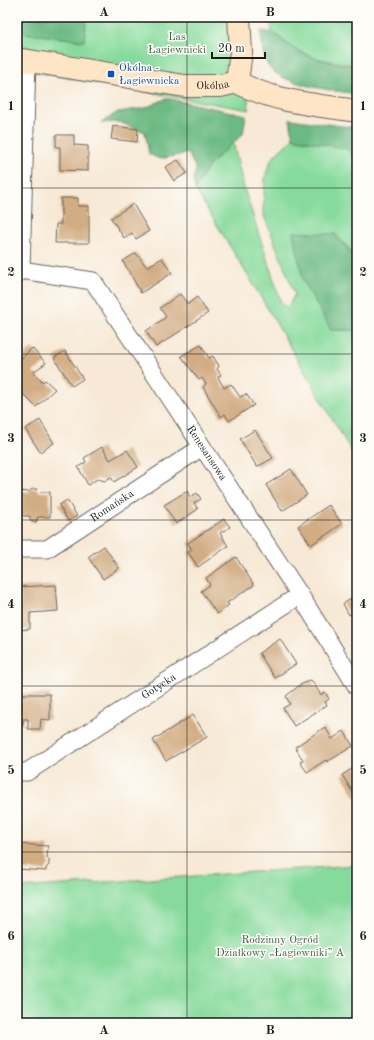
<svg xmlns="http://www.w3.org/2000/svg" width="374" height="1040" viewBox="0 0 374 1040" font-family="'Old Standard TT',serif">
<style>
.green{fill:#86da9b;stroke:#517b5c}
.forest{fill:#6cba83;stroke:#446b50}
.building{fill:#d2ac82}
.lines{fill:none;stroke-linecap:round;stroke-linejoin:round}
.street-casing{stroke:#69645d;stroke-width:19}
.secondary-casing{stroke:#69645d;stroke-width:24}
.street{stroke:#fff;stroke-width:17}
.secondary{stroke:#fee5c5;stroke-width:22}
.grid{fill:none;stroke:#1c1c1c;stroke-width:1;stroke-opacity:0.55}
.transit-dot{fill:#1a4fb4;stroke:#fdfcf7;stroke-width:1.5}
.labels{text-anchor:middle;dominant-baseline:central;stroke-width:3;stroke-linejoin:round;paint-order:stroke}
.park-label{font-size:11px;fill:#415e48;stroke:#fdfcf7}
.transit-label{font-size:11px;fill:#164399;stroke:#fdfcf7;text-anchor:start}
.street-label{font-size:11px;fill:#1c1c1c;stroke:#fdfcf7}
.neatline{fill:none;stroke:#1c1c1c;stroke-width:1.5}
.grid-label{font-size:13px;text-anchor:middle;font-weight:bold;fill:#1c1c1c}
</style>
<rect width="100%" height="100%" fill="#fdfcf7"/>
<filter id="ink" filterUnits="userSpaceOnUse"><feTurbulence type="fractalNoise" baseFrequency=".025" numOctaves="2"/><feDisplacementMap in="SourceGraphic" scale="8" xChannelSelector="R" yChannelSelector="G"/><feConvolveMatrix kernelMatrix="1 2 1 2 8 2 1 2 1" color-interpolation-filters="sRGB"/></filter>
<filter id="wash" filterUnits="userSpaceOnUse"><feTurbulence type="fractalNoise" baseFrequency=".012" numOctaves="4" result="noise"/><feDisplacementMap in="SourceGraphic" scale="16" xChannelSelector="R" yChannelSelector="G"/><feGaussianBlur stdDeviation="0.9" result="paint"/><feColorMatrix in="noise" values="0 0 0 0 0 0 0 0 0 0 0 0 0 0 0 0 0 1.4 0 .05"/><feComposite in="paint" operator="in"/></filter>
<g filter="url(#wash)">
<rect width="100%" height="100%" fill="#f7e9d5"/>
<path class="green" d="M17 17H240L249 110 17 69Z
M270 17H357V66L315 58 292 48 272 32Z
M293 138 349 149 357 164V258L335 234 331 330H357V461L253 284 195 189 210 164 233 142 244 188 281 302 287 308 295 294 263 213 265 176 272 158Z
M357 865V1023H17V888Z"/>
<path class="forest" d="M24 17H87L84 41 18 32Z
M261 31C280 32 279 40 293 48 312 59 336 65 357 66V94C336 91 282 85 269 67 262 57 262 44 261 31Z
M165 99H170L246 115 243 134 210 164 195 189 193 180 196 169 188 153 160 159 149 154 145 132 119 122 101 123 118 112 145 108Z
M290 119 357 128V164L348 149 293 138Z
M293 232 335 234 357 258V330H331L303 280Z"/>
<g id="blocks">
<path class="building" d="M113 126 138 129 137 142 111 139Z
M56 135H74V145L88 146V171L60 170V147H56Z
M178 160 187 173 174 181 165 167Z
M61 198H78V206H89V243H55L56 224H61Z
M133 204 149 231 136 239 132 233 124 238 111 218Z
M136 253 147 267 162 258 172 273 141 293 123 261Z
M180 294 188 304 197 297 208 313 156 347 146 331 166 317 160 308Z
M201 345 209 358 213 356 219 366 217 369 221 375 218 377 224 388 231 384 240 397 246 394 254 405 229 421 225 414 221 417 203 387 206 384 202 378 199 380 181 356Z
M32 348 46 363 33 372 43 382 45 380 55 389 36 407 17 388V363Z
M65 351 83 379 72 386 54 358Z
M40 420 54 443 40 452 25 429Z
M255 430 273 458 257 467 240 439Z
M102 447 110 460 127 450 138 467 114 482 111 477 105 481 97 479 88 485 78 467 86 462 84 458Z
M291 469 307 495 282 511 266 485Z
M32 489H37L40 492H50V517H38L36 522H32L30 520V516H19V532H17L18 491 29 492Z
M187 491 190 497 197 493 201 499 194 503 198 509 176 524 164 505Z
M67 500 77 516 68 521 59 505Z
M329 505 342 524 311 545 298 526Z
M224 519 230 527 220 533 228 546 198 567 188 552 192 550 188 543Z
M104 546 119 568 103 579 88 557Z
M236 557 254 585 227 603 229 605 217 614 201 591 210 585 206 578Z
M56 585 58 611 30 613V629L17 630V603H21L20 587Z
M357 595V616L354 612 349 615 343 604Z
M280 639 296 664 275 678 259 653Z
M311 680 321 695 325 692 329 699 325 702 327 705 294 726 283 708 290 704 286 696 300 685Z
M17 694H50V720L41 719 40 729H28V719H23V725H17Z
M193 715 207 737 166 761 153 740Z
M325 727 332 739 344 731 353 746 327 762 326 760 307 772 300 762 303 760 295 747Z
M357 766V799L342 775Z
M17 844 48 846 47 857 49 860V865L46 868V871L17 869Z"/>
</g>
</g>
<g filter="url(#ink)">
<use href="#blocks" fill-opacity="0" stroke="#69645d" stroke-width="1"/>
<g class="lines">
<defs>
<g id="street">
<path id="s1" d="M21 270 93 281 300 595 357 687"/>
<path d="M17 274 21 270 27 60"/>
<path id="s2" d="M17 549H47L202 447"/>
<path id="s3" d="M17 772H27L300 595"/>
</g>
<g id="secondary">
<path id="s4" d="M17 59 185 86H220L237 82C274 102 316 105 357 111"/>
<path d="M237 82 241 52 239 17"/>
</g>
</defs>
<use href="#street" class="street-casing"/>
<use href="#secondary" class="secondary-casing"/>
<use href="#street" class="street"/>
<use href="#secondary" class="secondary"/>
</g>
</g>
<path class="grid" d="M187 17V1023M17 188H357M17 354H357M17 520H357M17 686H357M17 852H357"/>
<rect class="transit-dot" x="107" y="70" width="8" height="8" rx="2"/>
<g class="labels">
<g class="park-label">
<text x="177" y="37">Las<tspan x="177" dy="13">Łagiewnicki</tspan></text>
<text x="280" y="940">Rodzinny Ogród<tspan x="280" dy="13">Działkowy „Łagiewniki” A</tspan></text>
</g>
<g class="transit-label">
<text x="119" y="68">Okólna -<tspan x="119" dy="13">Łagiewnicka</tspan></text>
</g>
<g class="street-label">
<text stroke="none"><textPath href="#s4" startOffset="198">Okólna</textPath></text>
<text stroke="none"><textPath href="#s1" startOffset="279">Renesansowa</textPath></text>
<text stroke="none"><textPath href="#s2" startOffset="108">Romańska</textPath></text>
<text stroke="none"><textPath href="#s3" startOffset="167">Gotycka</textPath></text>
</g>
</g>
<rect width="374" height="1040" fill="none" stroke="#fdfcf7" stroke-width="44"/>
<path d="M212 52v6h53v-6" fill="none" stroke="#1c1c1c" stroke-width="2"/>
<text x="218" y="52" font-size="12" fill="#1c1c1c" stroke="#fdfcf7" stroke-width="3" paint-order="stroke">20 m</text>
<rect x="22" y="22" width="330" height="996" class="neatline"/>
<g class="grid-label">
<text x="104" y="16">A</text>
<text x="270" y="16">B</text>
<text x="11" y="110">1</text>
<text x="363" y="110">1</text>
<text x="11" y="276">2</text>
<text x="363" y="276">2</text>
<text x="11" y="442">3</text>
<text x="363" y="442">3</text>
<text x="11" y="608">4</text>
<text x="363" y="608">4</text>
<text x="11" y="774">5</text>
<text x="363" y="774">5</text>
<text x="11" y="940">6</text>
<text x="363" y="940">6</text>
<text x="104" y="1034">A</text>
<text x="270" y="1034">B</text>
</g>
</svg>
